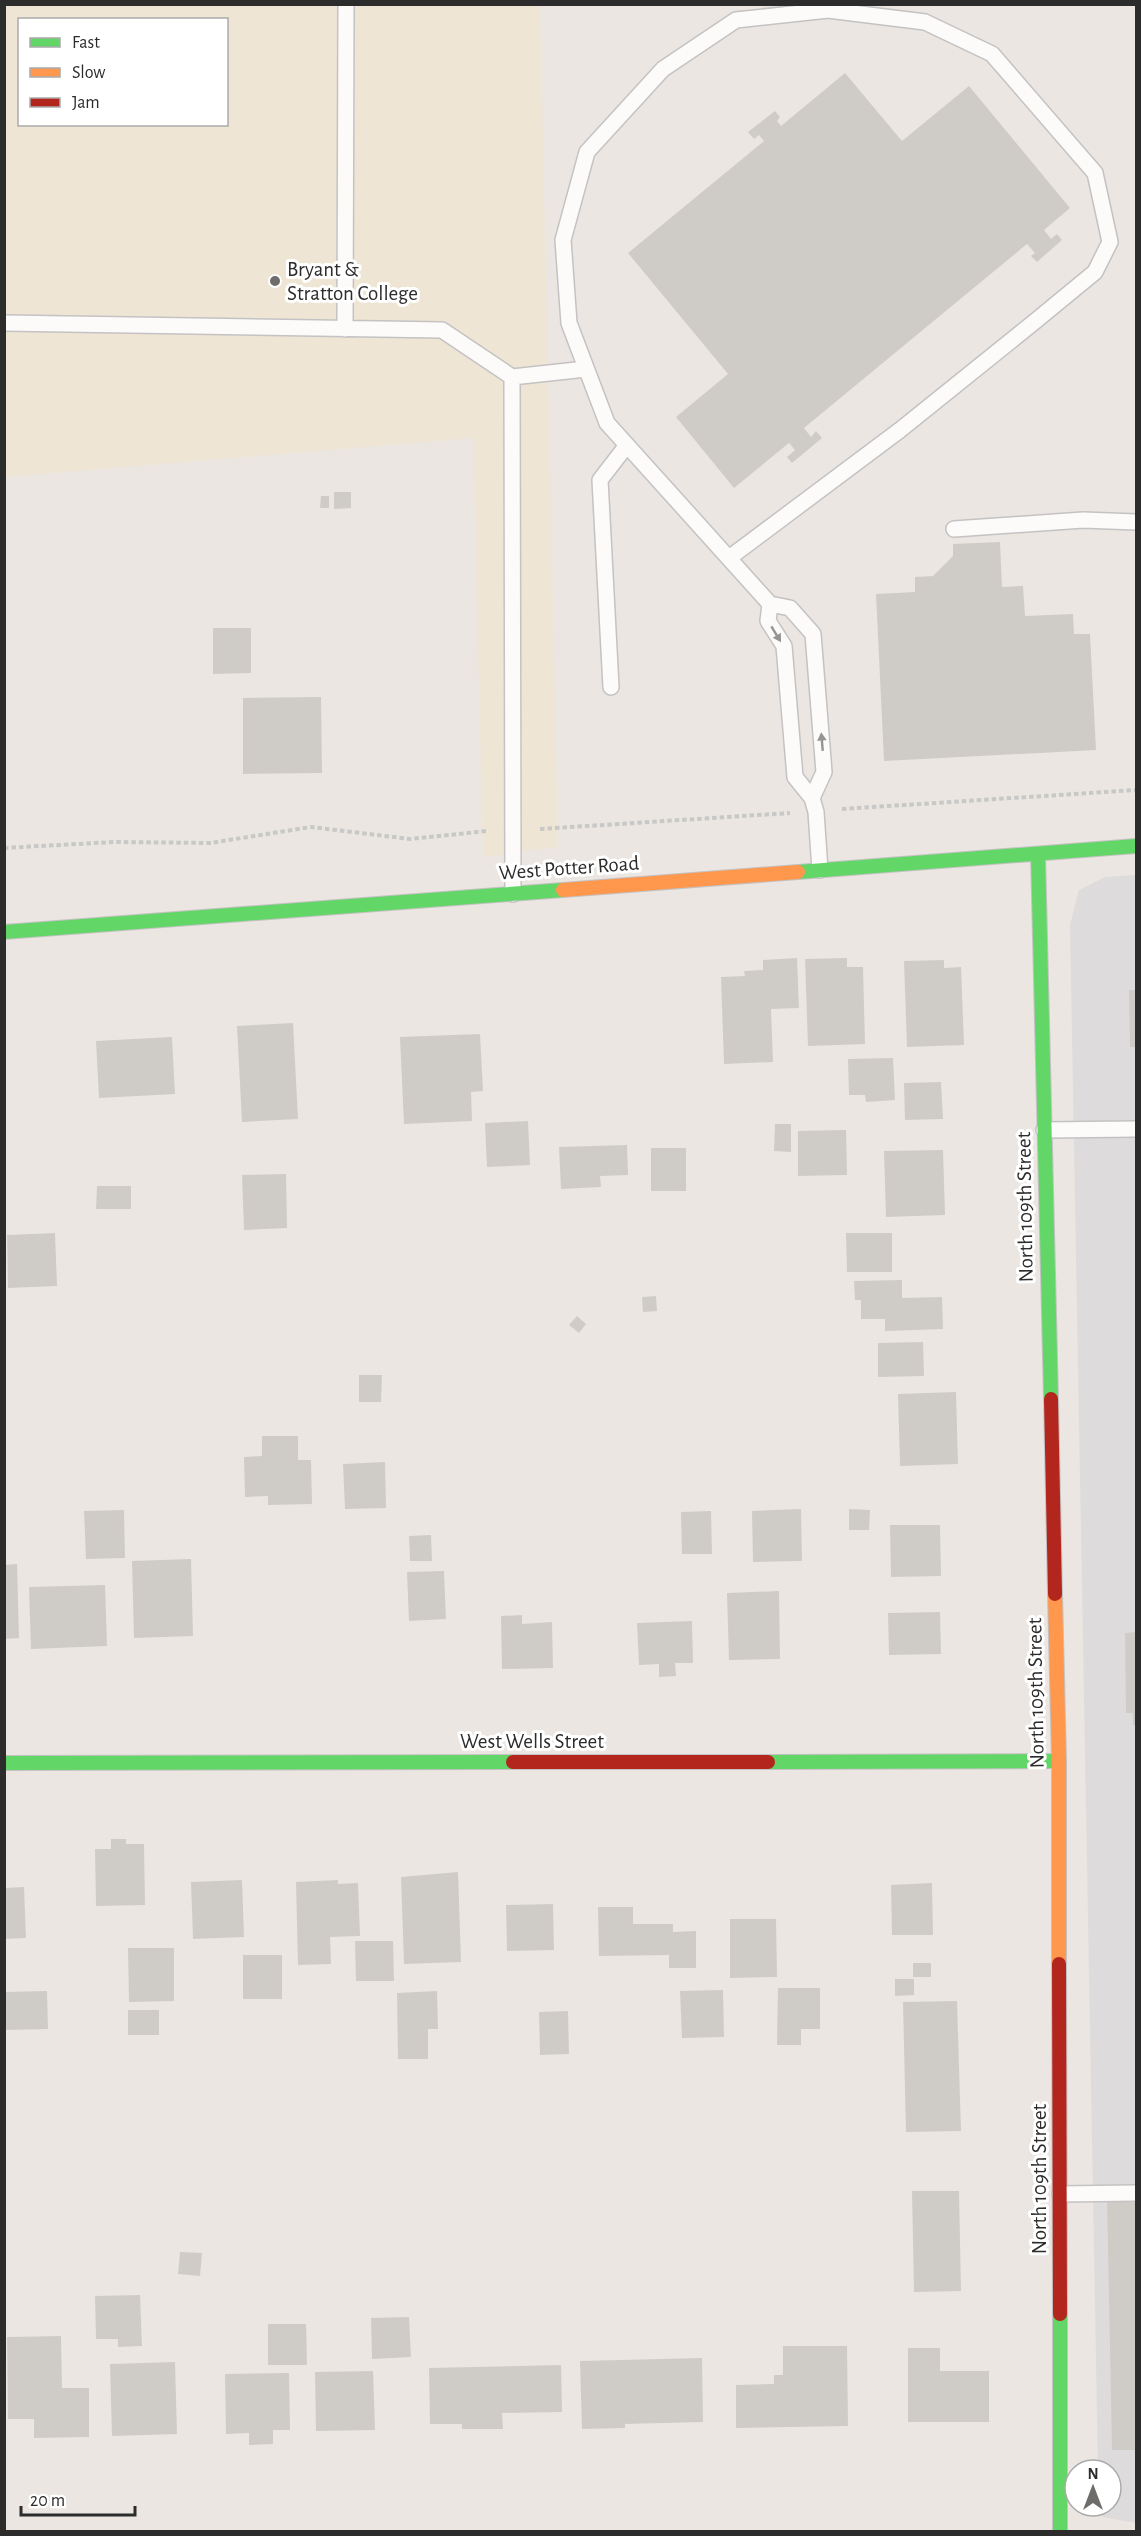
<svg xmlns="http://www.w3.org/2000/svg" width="1141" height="2536" viewBox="0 0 1141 2536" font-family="'Alegreya Sans',sans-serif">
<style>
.industrial{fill:#dedbdd}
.education{fill:#efe5d5;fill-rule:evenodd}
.building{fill:#cfccc8}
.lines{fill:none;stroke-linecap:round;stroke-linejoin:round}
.lane-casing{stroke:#c4c2c3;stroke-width:18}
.fast-casing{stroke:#c4c2c3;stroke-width:16}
.slow-casing{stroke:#c4c2c3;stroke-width:16}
.jam-casing{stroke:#c4c2c3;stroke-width:16}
.path{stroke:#c8c8c7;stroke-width:4;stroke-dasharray:4.5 3;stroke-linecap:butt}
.lane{stroke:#fcfbfa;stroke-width:15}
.fast{stroke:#63d668;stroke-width:14}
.slow{stroke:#ff974d;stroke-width:14}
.jam{stroke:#b3261e;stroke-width:14}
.oneway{fill:#949493}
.poi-dot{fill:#6f6d6b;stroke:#fff;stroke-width:2}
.labels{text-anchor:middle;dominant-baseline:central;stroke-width:6;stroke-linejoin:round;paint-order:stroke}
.poi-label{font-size:21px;fill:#2c2c2c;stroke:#fff;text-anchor:start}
.street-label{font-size:21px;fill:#2c2c2c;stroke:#fff}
</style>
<rect width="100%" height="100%" fill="#ebe6e1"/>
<path class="industrial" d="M1136 875V2523L1103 2517 1101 2506H1111V2470H1098L1070 925 1079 890 1105 877Z"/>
<path class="education" d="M5 5H540L558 847 483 857 473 438 5 477ZM20 20H226V124H20Z"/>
<path class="building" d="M845 73 902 141 969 86 1070 208 1044 230 1051 239 1057 234 1062 240 1037 262 1031 256 1035 253 1027 244 804 428 811 437 816 431 822 438 792 463 787 457 795 450 789 443 734 488 676 417 728 374 628 253 764 141 759 135 754 139 748 132 775 111 780 117 777 121 781 126Z
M334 492H351V508L334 509Z
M321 496H329V508H320Z
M1000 542 1002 587 1023 586 1025 616 1073 614 1074 634H1090L1096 750 884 761 876 594 915 592V577L933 576 953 556V544Z
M213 628H251V673L213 674Z
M321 697 322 773 243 774V698Z
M797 958 799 1008 771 1009 773 1062 724 1064 721 977 745 976 744 971 763 970V960Z
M847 958V967H863L865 1044 808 1046 805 959Z
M944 960V968L961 967 964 1045 907 1047 904 961Z
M1129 990H1136V1047H1130Z
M293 1023 298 1119 242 1122 237 1026Z
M480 1034 483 1091 471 1092 472 1121 404 1124 400 1037Z
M172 1037 175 1094 99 1098 96 1041Z
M893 1058 895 1100 866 1102 865 1095H849L848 1059Z
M941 1082 943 1119 905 1120 904 1083Z
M528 1121 530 1165 487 1167 485 1123Z
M775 1124H791V1152L774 1151Z
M846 1130 847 1175 798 1176V1131Z
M627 1145 628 1175 600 1176 601 1187 561 1189 559 1147Z
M651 1148H686V1191H651Z
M943 1150 945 1215 886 1217 884 1151Z
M286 1174 287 1228 244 1230 242 1175Z
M97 1186H131V1209H96Z
M55 1233 57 1286 8 1288 7 1235Z
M846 1233H892V1272H847Z
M902 1280V1298L942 1297 943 1329 885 1331V1319H861V1300H855L854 1281Z
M656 1296 657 1311 643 1312 642 1297Z
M577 1316 586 1324 579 1333 569 1325Z
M923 1342 924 1376 878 1377V1343Z
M359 1375H382L381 1402H359Z
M956 1392 958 1464 900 1466 898 1394Z
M262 1436H298V1460H311L312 1504 268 1505V1496L245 1497 244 1457 262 1456Z
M385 1462 386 1508 345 1509 343 1464Z
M801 1509 802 1561 753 1562 752 1511Z
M849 1509 870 1510 869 1530H849Z
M124 1510 125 1558 86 1559 84 1511Z
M711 1511 712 1554H682L681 1512Z
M890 1525H940L941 1576 891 1577Z
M431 1535 432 1561H410L409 1536Z
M191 1559 193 1636 134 1638 132 1561Z
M17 1564 19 1638 4 1639V1565Z
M444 1571 446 1619 409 1621 407 1572Z
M105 1585 107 1646 31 1649 29 1587Z
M779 1591 780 1659 729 1660 727 1593Z
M940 1612 941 1654 889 1655 888 1613Z
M522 1615V1624L552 1622 553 1668 502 1669 501 1616Z
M692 1621 693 1663H675L676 1676 659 1677V1664L639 1665 637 1623Z
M1136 1632V1725H1133V1713H1126L1125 1633Z
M111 1839H126V1844H144L145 1905 96 1906 95 1849H111Z
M458 1872 461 1962 404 1964 401 1877Z
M242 1880 244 1937 193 1939 191 1882Z
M338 1880V1884L358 1883 360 1936 330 1937 331 1964 298 1965 296 1882Z
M932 1883 933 1935H892L891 1885Z
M24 1887 26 1938 4 1939V1888Z
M553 1904 554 1950 507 1951 506 1905Z
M598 1907H633V1924H673V1932L696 1931V1968H669V1955L599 1956Z
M730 1919H776L777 1977 730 1978Z
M355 1941H393L394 1981H356Z
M128 1948H174V2001L129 2002Z
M243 1955H282V1999H243Z
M913 1963H931V1977H913Z
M895 1979H914V1995L895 1996Z
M778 1988H820V2029H801V2045H777Z
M723 1990 724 2037 682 2038 680 1991Z
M47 1991 48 2029 4 2030V1992Z
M437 1991 438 2029H428V2059H398L397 1993Z
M957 2001 961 2131 906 2132 903 2002Z
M128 2010H159V2035H128Z
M568 2011 569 2054 540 2055 539 2012Z
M912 2191H959L961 2291 914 2292Z
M1107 2196H1136V2450H1112Z
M180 2252 202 2253 200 2276 178 2274Z
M140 2295 142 2346 118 2347V2339H96L95 2296Z
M409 2317 411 2357 372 2359 371 2318Z
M268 2324H306L307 2365H268Z
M61 2336 62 2388H89V2437L34 2438V2419H8L7 2337Z
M783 2346H847L848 2426 736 2428V2385L774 2384V2375H783Z
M908 2348H940V2371H989V2422H908Z
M702 2358 703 2422 625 2424V2428L582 2429 580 2361Z
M175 2362 177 2434 112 2436 110 2364Z
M561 2365 562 2412 502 2413 503 2429H462V2424H430L429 2368Z
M373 2371 375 2430 316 2431 315 2372Z
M289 2373 290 2430H273V2444L249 2445V2433L226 2434 225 2374Z"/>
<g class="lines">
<defs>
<path id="lane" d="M4 323 442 330 512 377 513 894
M345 329 346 4
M512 377 586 369
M954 529 1083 520 1136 522
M729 558 900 430 1033 323 1095 272 1110 242 1095 173 992 54 925 22 828 10 736 20 663 69 587 152 563 240 569 323 607 423 770 604
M611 687 600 480 627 445
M812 798 824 772 813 634 790 608 770 604 768 621 784 646 795 777 812 798 816 812 820 870
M1044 1130 1136 1129
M1060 2194 1136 2193"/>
<path id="fast" d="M1038 854 1051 1399
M798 872 1136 846
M4 932 563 890
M768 1762 1059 1761
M4 1763 513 1762
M1060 2314V2532"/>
<path id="slow" d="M563 890 798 872
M1055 1594 1059 1761V1964"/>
<path id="jam" d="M1051 1399 1055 1594
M513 1762H768
M1059 1964 1060 2314"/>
</defs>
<use href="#lane" class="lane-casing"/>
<use href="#fast" class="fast-casing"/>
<use href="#slow" class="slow-casing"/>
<use href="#jam" class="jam-casing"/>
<path class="path" d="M842 809 1136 790
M540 829 790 813
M4 848 114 842 210 843 311 827 410 839 487 831"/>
<use href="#lane" class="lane"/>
<use href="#fast" class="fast"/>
<use href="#slow" class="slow"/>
<use href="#jam" class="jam"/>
</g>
<defs><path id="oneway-solid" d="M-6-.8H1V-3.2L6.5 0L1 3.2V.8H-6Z" transform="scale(1.5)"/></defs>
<g class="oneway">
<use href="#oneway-solid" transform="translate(776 634) rotate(59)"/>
<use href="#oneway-solid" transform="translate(822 742) rotate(-95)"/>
</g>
<circle class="poi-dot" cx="275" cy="281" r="6"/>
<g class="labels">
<g class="poi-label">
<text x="287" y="269">Bryant &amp;<tspan x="287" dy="24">Stratton College</tspan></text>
</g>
<g class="street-label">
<text transform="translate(569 868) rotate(-4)">West Potter Road</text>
<text transform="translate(1025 1207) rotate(-91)">North 109th Street</text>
<text transform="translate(1036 1693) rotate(-91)">North 109th Street</text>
<text x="532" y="1741">West Wells Street</text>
<text transform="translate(1039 2179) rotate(-90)">North 109th Street</text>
</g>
</g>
<rect width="1141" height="2536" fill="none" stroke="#2c2c2c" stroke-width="12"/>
<rect x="18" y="18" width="210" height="108" fill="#ffffff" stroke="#ababab" stroke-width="1.5"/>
<rect x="30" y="38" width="30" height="9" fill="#63d668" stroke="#ababab" stroke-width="1.5"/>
<text x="72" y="48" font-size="18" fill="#2c2c2c">Fast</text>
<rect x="30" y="68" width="30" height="9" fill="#ff974d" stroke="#ababab" stroke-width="1.5"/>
<text x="72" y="78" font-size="18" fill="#2c2c2c">Slow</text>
<rect x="30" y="98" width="30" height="9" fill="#b3261e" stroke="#ababab" stroke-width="1.5"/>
<text x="72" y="108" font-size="18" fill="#2c2c2c">Jam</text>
<g transform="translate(1093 2488)"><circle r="28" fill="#ffffff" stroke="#ababab" stroke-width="1.5"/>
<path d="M0-4.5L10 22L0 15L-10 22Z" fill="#6f6d6b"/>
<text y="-9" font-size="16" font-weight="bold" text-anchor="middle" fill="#2c2c2c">N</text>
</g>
<path d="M21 2506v9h114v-9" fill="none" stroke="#2c2c2c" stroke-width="3"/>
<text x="30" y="2506" font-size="18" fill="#2c2c2c" stroke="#ffffff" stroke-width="4.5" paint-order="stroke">20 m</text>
</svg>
